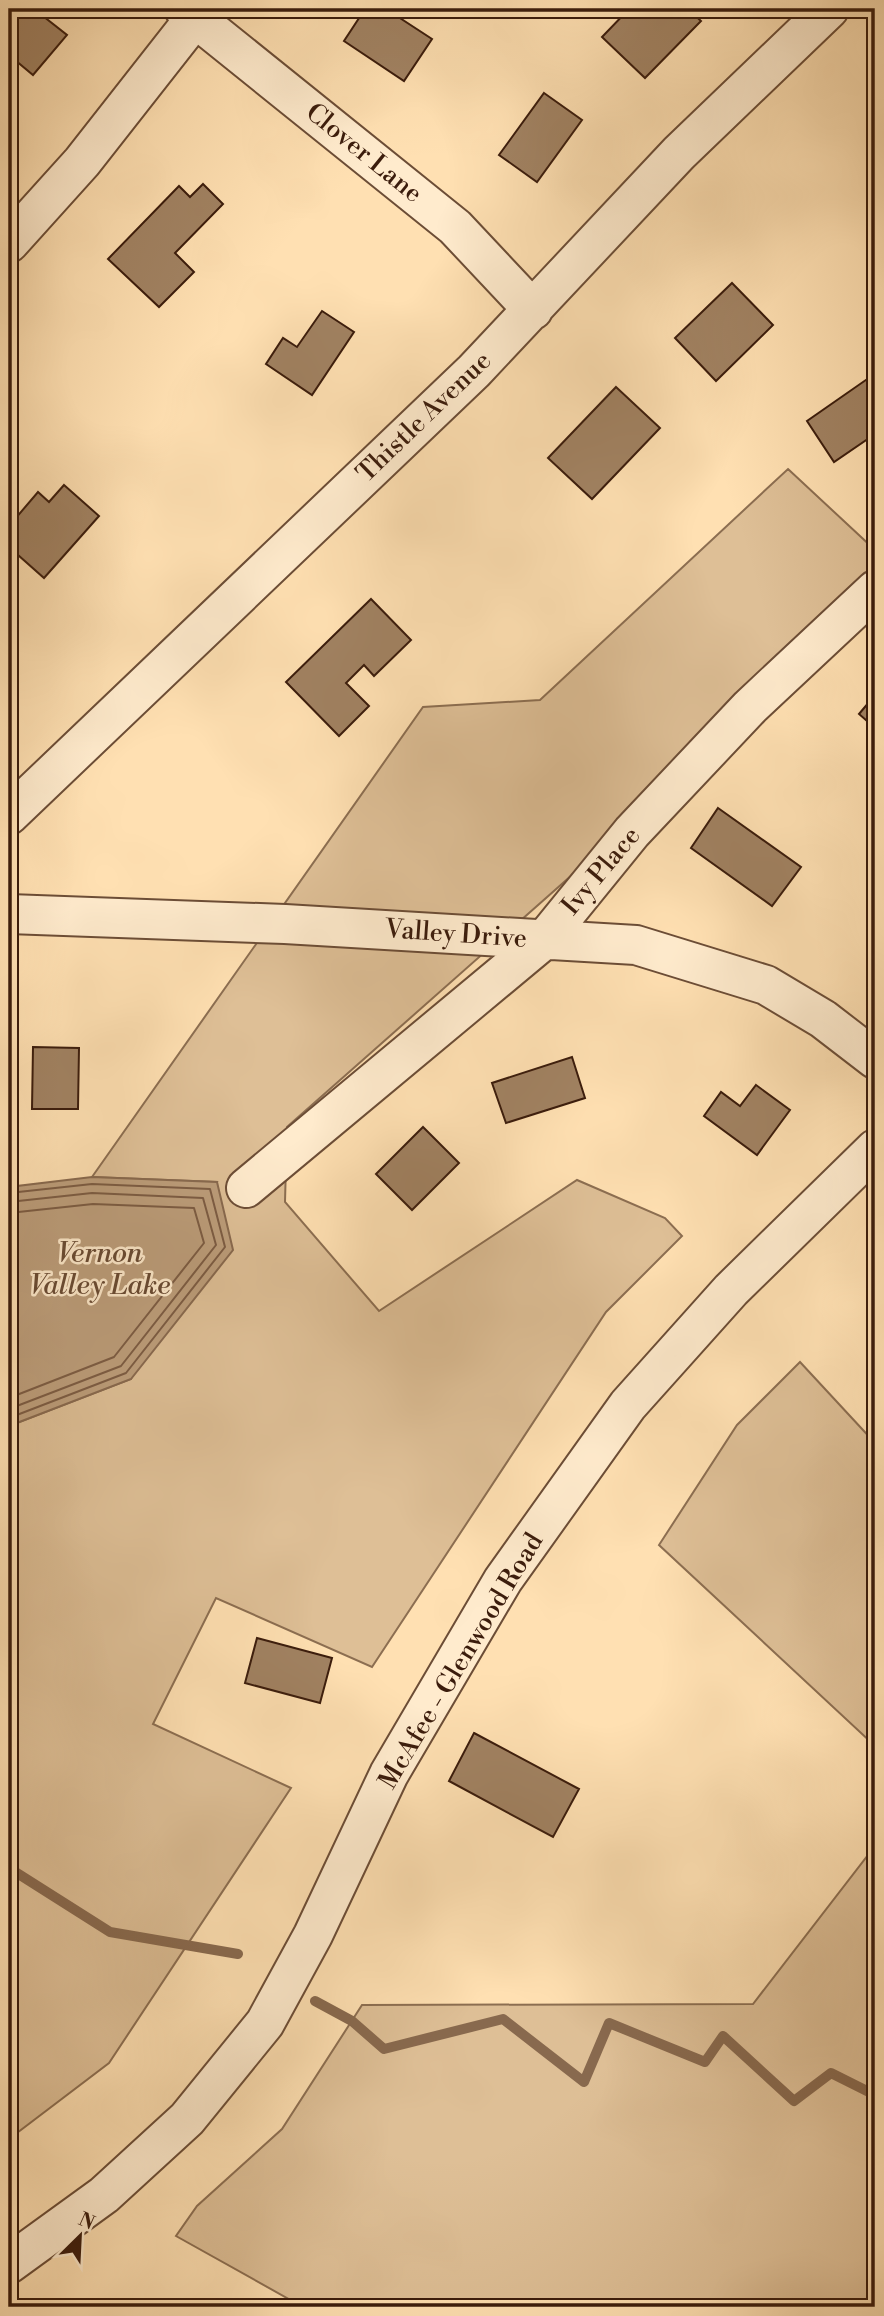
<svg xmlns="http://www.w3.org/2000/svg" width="884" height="2316" viewBox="0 0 884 2316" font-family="'Libre Bodoni',serif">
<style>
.green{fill:#debf96;stroke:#8c6e51;stroke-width:2}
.water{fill:#bc9d7a;stroke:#88694e;stroke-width:2}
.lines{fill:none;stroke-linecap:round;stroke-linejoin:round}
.shore{stroke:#7c5c43;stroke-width:2}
.stream{stroke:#88694e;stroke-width:10}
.building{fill:#a18262;stroke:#3b1c0c;stroke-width:2}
.minor-casing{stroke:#6c4d36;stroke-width:42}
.minor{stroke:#ffebcd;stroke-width:38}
.labels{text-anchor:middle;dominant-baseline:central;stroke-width:5;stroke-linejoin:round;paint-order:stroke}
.street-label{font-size:26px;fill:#3b1c0c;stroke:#ffebcd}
.water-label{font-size:28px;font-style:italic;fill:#684932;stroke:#ffebcd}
</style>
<rect width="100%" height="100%" fill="#ffe0b2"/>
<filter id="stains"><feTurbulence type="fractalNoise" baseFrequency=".00286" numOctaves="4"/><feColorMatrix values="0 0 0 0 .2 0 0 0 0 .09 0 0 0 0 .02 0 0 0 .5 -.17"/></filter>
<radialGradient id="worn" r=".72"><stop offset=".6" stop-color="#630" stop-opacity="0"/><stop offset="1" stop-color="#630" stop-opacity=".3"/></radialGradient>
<path class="green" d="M788 469 875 550V607L287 1127 285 1202 379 1311 577 1180 665 1218 682 1236 606 1312 372 1667 216 1598 153 1724 291 1788 109 2063 9 2139V1426L131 1379 217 1182 92 1177 423 707 540 700Z
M800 1362 875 1443V1746L659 1545 737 1425Z
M875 1846V2307H303L176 2236 197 2206 282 2129 362 2005 753 2004Z"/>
<path class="water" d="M92 1177 217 1182 233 1250 131 1379 9 1426V1187Z"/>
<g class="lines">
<path class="shore" d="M9 1193 92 1184 210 1189 225 1247 126 1373 9 1418
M9 1202 92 1193 203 1198 216 1245 121 1366 9 1409
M9 1213 93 1204 194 1208 204 1243 114 1357 9 1398"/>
<path class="stream" d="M9 1868 110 1932 238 1954
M315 2001 352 2021 384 2049 503 2019 584 2082 609 2023 705 2062 723 2036 794 2101 831 2073 875 2095"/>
</g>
<path class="building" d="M9 9H34L67 35 33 75 9 55Z
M365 9H386L432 39 404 81 344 41Z
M629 9H688L701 21 645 78 602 37Z
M544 93 582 120 537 182 499 155Z
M203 184 223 204 175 253 194 272 159 307 108 259 179 186 190 197Z
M732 283 773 325 716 381 675 338Z
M322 311 354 332 312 395 266 364 283 338 297 347Z
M873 375 875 434 834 462 807 421Z
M616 387 660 428 592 499 548 458Z
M64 485 99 516 44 578 9 547V526L38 492 49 502Z
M371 599 411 640 374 676 364 665 346 683 369 706 339 736 286 682Z
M875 695V728L859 714Z
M718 808 801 867 772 906 691 848Z
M33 1047 79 1048 78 1109H32Z
M572 1057 585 1098 506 1123 492 1083Z
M756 1085 790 1110 757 1155 704 1116 721 1092 740 1106Z
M423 1127 459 1163 412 1210 376 1174Z
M257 1638 332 1658 320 1703 245 1683Z
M474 1733 579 1789 553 1837 449 1781Z"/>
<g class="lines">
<defs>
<path id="minor" d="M184 9 455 227 533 310
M9 243 82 162 195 18
M9 815 474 371 679 153 829 9
M9 914 285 924 636 945 766 985 823 1019 875 1059
M246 1188 545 939 632 832 750 707 875 590
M9 2264 104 2195 187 2119 265 2023 313 1935 389 1774 503 1580 628 1405 731 1290 875 1149"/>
</defs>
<use href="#minor" class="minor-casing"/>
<use href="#minor" class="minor"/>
</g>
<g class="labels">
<g class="street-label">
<text transform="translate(364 153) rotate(39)">Clover Lane</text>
<text transform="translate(424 417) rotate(-44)">Thistle Avenue</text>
<text transform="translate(601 871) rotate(-50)">Ivy Place</text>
<text transform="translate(456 934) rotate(4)">Valley Drive</text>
<text transform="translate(461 1661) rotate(-59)">McAfee - Glenwood Road</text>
</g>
<g class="water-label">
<text x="100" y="1253">Vernon<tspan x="100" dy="32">Valley Lake</tspan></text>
</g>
</g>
<rect width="884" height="2316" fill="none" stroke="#ffe0b2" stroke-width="35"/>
<rect x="10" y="10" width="863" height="2295" fill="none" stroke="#3b1c0c" stroke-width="3.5"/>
<rect x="18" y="18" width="849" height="2281" fill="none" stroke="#3b1c0c" stroke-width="2"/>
<g transform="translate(80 2236) rotate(24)" stroke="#ffebcd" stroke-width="5" paint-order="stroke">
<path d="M0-5L12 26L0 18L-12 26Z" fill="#3b1c0c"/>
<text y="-10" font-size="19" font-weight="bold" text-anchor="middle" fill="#3b1c0c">N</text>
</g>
<rect width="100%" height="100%" filter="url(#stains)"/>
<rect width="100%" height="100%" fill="url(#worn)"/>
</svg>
